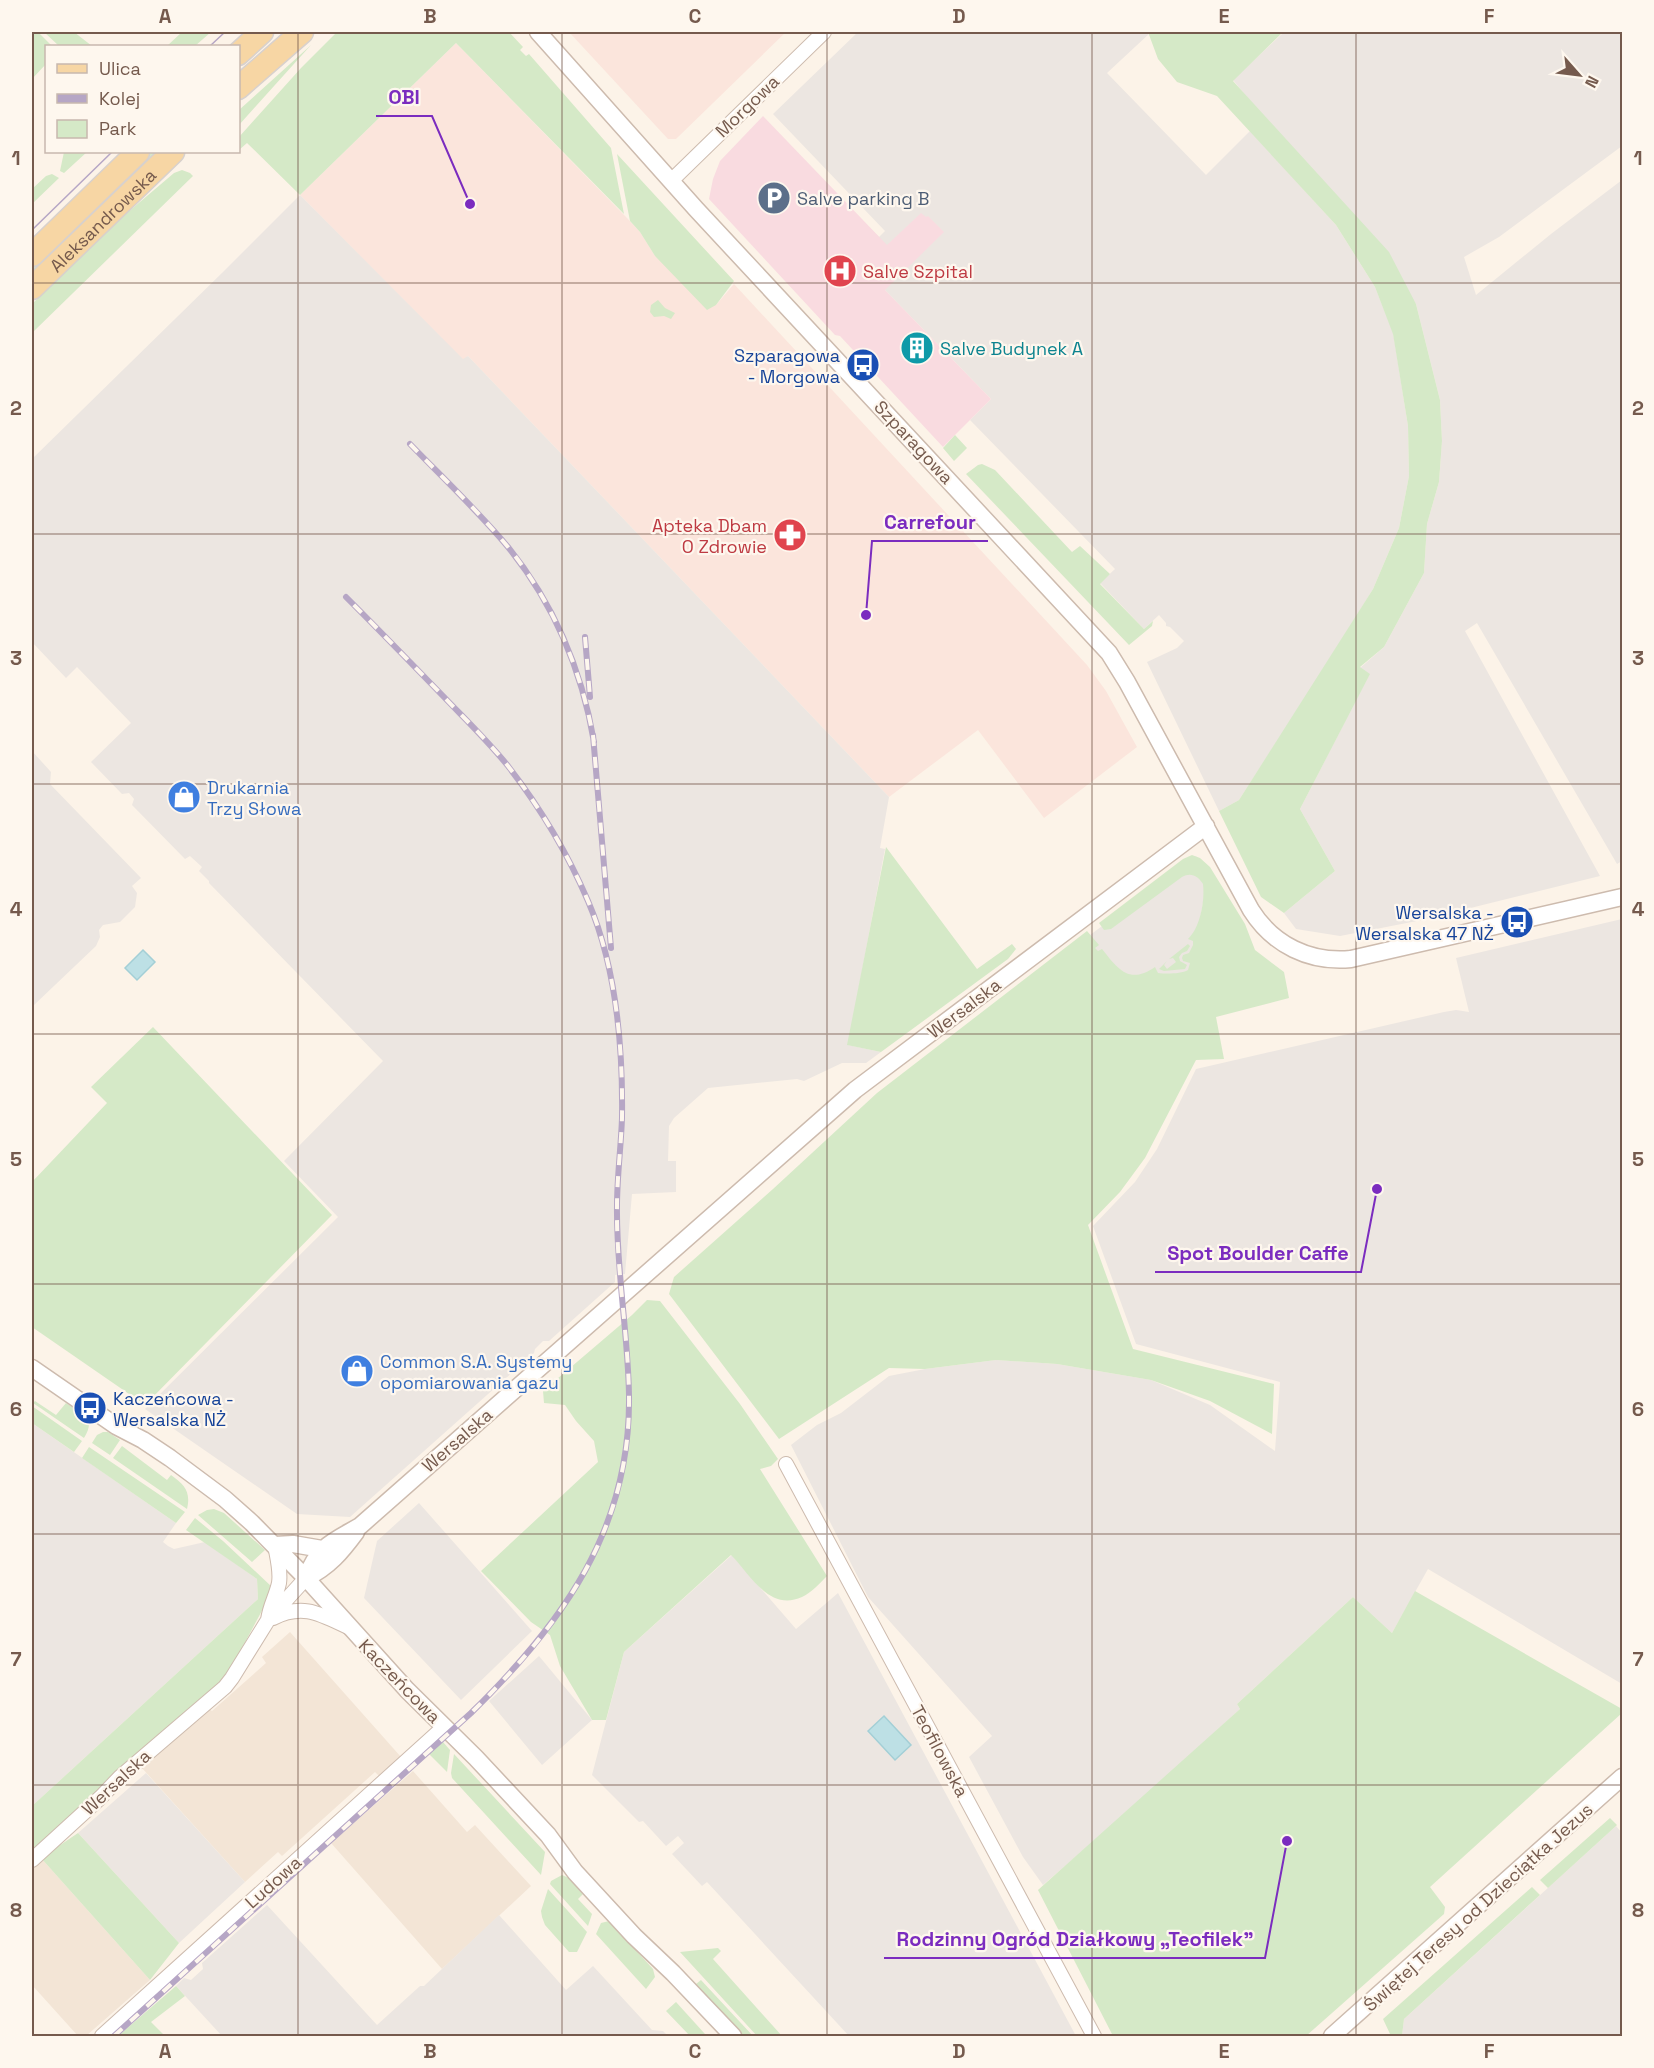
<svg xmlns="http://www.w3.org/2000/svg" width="1654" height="2068" viewBox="0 0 1654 2068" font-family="'Space Grotesk',sans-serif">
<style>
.residential{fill:#f3e5d6}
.commercial{fill:#fbe5dc}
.industrial{fill:#ece6e1}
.medical{fill:#f9dbe0}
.green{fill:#d5e9c7}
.water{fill:#bde0e5;stroke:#a3cfd6;stroke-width:1.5}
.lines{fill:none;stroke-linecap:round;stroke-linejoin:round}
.minor-casing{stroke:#cdbbae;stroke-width:16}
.tertiary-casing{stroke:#cdbbae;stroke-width:19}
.primary-casing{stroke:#d8d1cd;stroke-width:25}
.minor{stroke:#fff;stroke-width:14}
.tertiary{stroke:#fff;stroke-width:16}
.primary{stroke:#f7d6a4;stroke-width:22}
.tram{stroke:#b6a6c5;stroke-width:1.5}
.rail-casing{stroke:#b6a6c5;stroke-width:6}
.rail{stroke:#fef7ee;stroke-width:4;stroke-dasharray:11;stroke-linecap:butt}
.grid{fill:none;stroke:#755a4d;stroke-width:1.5;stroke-opacity:0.55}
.labels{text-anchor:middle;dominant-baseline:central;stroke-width:4.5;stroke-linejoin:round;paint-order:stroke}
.street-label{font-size:18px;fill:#755a4d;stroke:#fef7ee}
.service-label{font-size:18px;fill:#4e5e75;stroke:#fef7ee;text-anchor:start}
.health-label{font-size:18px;fill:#be3a42;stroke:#fef7ee;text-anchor:start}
.culture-label{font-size:18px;fill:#0d838f;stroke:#fef7ee;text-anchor:start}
.transit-label{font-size:18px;fill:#164399;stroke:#fef7ee;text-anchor:end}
.shop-label{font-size:18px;fill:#366cbe;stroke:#fef7ee;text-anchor:start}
.leader{fill:none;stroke:#7b2cbf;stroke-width:2}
.callout-dot{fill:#7b2cbf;stroke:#fef7ee;stroke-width:2}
.callout-label{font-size:20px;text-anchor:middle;font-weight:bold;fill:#7b2cbf;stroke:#fef7ee;stroke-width:4.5;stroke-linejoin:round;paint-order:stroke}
.neatline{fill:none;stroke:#755a4d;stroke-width:2}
.grid-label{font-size:20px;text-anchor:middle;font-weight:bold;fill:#755a4d}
</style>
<rect width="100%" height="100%" fill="#fcf3e8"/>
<path class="residential" d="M290 1632 401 1757 379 1776 375 1772 282 1856 278 1852 245 1882 142 1768 208 1708 212 1711 266 1663 262 1657Z
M413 1771 467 1832 475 1825 531 1886 442 1969 331 1843Z
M41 1858 150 1980 86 2036H78L32 1985V1866Z"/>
<path class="commercial" d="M569 32H786L676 139H668Z
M456 43 627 218 640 232 655 256 716 305 734 284 1087 665 1106 691 1137 747 1044 818 978 730 889 797 468 356 463 360 300 195Z"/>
<path class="industrial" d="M858 32H1148L1150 33 1107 73 1206 175 1250 131 1336 225 1375 287 1393 332 1408 426 1409 476 1399 528 1373 589 1319 676 1239 800 1219 811 1147 662 1177 648 1184 641 1170 627 1166 626V623L1159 615 1144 629 1100 583 1115 569 970 420 991 399 884 289 868 226 879 237 885 231 773 114Z
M1284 32H1622V146L1499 237 1464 257 1476 295 1551 234 1622 180V861L1617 864 1477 623 1465 631 1600 876 1422 920 1340 936 1296 929 1284 913 1335 871 1300 809 1369 675 1360 668 1384 647 1424 573 1427 524 1439 482 1442 441 1440 400 1416 304 1233 80Z
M300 195 463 359 468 356 889 797 880 848 885 849 848 1045 881 1052 866 1063H842L804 1081 797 1079 708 1088 674 1118 669 1126 668 1161H676V1192L632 1194 625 1274 615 1275V1282L549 1341H543L535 1349 534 1353 350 1517 297 1514 145 1409 338 1217 284 1161 383 1061 209 883V881L199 871 202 867 190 856 185 859 132 805 134 799 129 793 122 794 91 762 131 723 77 667 66 678 32 642V459L224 271Z
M32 751 51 772 50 784 141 878 132 886 137 893 135 907 120 922 103 925 99 930 100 937 96 946 34 1005H32Z
M1196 856 1208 875 1190 975 1114 980 1082 941Z
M1622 919V1684L1428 1569 1392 1633 1353 1597 1237 1704 1240 1709 1145 1797 1043 1885 1023 1857 969 1757 992 1736 868 1597 791 1445 817 1425 841 1413 889 1376 925 1369 996 1360 1057 1364 1151 1380 1210 1405 1275 1451 1280 1382 1136 1344 1093 1226 1135 1182 1157 1149 1196 1069 1444 1012 1456 1010 1469 1012 1456 958Z
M32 1423 176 1523 163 1542 168 1546 174 1549 205 1542 257 1579 258 1599 32 1806Z
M419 1503 532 1631 461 1700 364 1598 377 1541Z
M732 1555 796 1629 838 1593 1076 2036H849L707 1882 702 1886 672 1854 684 1843 678 1836 666 1846 643 1821 639 1822 592 1775 624 1652Z
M539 1656 592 1720 542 1765 489 1701Z
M146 1773 245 1882 179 1943 78 1833Z
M1616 1826 1622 1833V2036H1402L1404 2019Z
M267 1905 377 2025 420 1986H424L499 1915 566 1990 593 1966 652 2030 663 2031 668 2036H222L176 1986 184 1978 191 1980 203 1969 202 1963Z"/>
<path class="medical" d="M763 116 887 245 921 213 926 217 928 216 944 232 885 290 991 399 943 447 840 336 835 335 709 199 713 179 720 161Z"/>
<path class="green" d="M32 32H38L52 46H46V64L32 79Z
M44 32H74L92 46H59Z
M182 32H211L195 46H167Z
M337 32H509L523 47 520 50 526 56 529 54 611 148 624 214 456 43 300 195 247 143 239 150V137L301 68Z
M1148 32H1283L1233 81 1389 252 1416 304 1440 400 1442 441 1439 482 1427 524 1424 573 1384 647 1360 667 1370 674 1300 809 1335 871 1284 913 1261 897 1219 811 1239 800 1373 589 1399 528 1409 476 1408 426 1393 334 1375 287 1336 225 1217 96 1177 82 1158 59Z
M311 45 239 125V110Z
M64 152H87L64 173 60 171Z
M152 152H159L32 276V268Z
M617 154 734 281 716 305 707 310 655 256 640 232 630 221Z
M182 170 190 173 193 176 32 333V304L107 230 174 173Z
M52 174 59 178 32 204V189L46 176Z
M658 300 665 308 675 313 671 319 664 316 654 317 650 312 651 305Z
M955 435 967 448 954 461 943 448Z
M982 464 995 470 1072 552 1080 546 1110 574 1100 584 1144 629 1153 621 1152 626 1129 645 966 474 978 465Z
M886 847 977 969 1012 944 1016 949 1008 959 881 1052 847 1045Z
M1192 855 1200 858 1210 867 1245 924 1255 950 1284 972 1289 998 1216 1017 1224 1059 1196 1060 1145 1158 1120 1192 1088 1225 1133 1349 1274 1384 1272 1434 1210 1401 1151 1380 1057 1364 996 1360 925 1369 889 1368 779 1439 669 1294 674 1277 773 1189 877 1093 1087 931 1099 945 1095 948 1098 951 1102 949C1118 969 1129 985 1155 967L1158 973C1166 974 1181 974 1188 970L1190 963 1183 961 1182 958 1183 955 1189 953 1193 945V941L1188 939C1200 928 1205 901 1203 884 1198 876 1191 872 1182 877L1111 929 1104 930 1099 923 1183 859Z
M1188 944 1190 946 1187 951 1182 953 1179 957 1180 961 1187 965 1185 969 1164 971 1159 969 1167 961 1164 965 1167 969 1176 962 1173 958 1169 959Z
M153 1027 332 1215 145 1405 32 1327V1182L107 1103 91 1087Z
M647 1300 660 1301 740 1404 778 1459 771 1466 760 1469 827 1576C820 1583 811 1593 802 1597 769 1612 750 1574 731 1555L624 1652 606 1720H592L560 1666 550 1635 531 1622 481 1571 598 1462 594 1441 576 1421 565 1405 544 1403 543 1391 632 1315Z
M35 1401 56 1415 66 1403C82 1414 97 1417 84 1438L33 1403Z
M32 1406 82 1441 74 1452 32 1423Z
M103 1432H108L120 1440 110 1455 92 1443 97 1435Z
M122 1446 167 1480 171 1475C185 1485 191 1492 187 1509L113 1458Z
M89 1447 185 1512 176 1523 82 1458Z
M214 1509 224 1513 265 1550 252 1562 198 1515 207 1510Z
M195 1518 223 1541 272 1587 266 1603 225 1680 32 1855V1806L258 1599 257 1579 186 1530Z
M1415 1591 1622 1709V1713L1430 1887 1445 1907 1444 1914 1306 2036H1113L1038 1890 1240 1709 1237 1704 1353 1597 1392 1633Z
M443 1742 450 1750 447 1772 429 1754Z
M454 1754 545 1852 541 1875 452 1778 451 1773Z
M1610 1818 1617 1825 1616 1826 1548 1888 1540 1880Z
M78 1833 179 1943 150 1980 41 1858Z
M562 1875 569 1878 583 1894 578 1899 592 1914 588 1926 550 1884 551 1881Z
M1532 1887 1540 1895 1404 2019 1402 2036H1391L1383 2019Z
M548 1889 587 1932 577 1952H569L545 1925 542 1917 541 1911Z
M609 1921 653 1969 655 1977 646 1989 596 1934 601 1923Z
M718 1948 721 1951 713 1959 782 2036H757L680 1952Z
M701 1980 753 2036H744L696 1984Z
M176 1986 185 1996 151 2022 165 2036H118Z
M676 2002 705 2034 703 2036H690L666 2011Z"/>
<path class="water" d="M143 950 155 962 137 980 125 968Z
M884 1716 911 1745 895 1760 868 1731Z"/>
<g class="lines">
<defs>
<path id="minor" d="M671 181 824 32
M786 1464 1094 2036
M273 1618C303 1603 320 1614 348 1627
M268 1620C270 1605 276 1597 279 1583 281 1571 277 1557 275 1545
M32 1860 101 1797 120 1777 225 1687 232 1678 268 1620 306 1578
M102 2036 444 1727"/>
<path id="tertiary" d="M538 32 696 209 1109 653 1127 682 1251 910C1273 945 1310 963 1351 959L1622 897
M32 1368 116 1426 143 1440 170 1458 225 1499 252 1523 306 1578 407 1690 476 1758 548 1835 575 1872 634 1936 673 1973 733 2036
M275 1545 293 1544 322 1549
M306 1578C318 1546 332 1542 360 1526L855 1090 1206 826
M306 1578C329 1567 342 1551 356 1532
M1332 2036 1622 1777"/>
<g id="primary">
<path d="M238 54 262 32"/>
<path d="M238 88 302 32"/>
<path d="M32 255 138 152"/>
<path id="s1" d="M32 288 173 152"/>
</g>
</defs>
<use href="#minor" class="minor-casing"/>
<use href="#tertiary" class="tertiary-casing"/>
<use href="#primary" class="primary-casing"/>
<use href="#minor" class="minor"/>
<use href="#tertiary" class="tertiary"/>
<use href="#primary" class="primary"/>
<path class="tram" d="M210 46 225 32
M32 230 112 152"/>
<defs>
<path id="rail" d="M410 444C443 478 478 511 508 547 554 604 582 671 594 742
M585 637 590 697
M593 735 611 948
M114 2036 471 1713C563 1623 631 1529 629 1395 628 1332 616 1269 617 1206 617 1177 621 1147 622 1118 623 1047 616 966 588 901 568 854 539 806 508 766 488 741 465 719 443 696 411 663 379 630 346 597"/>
</defs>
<use href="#rail" class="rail-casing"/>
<use href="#rail" class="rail"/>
</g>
<path class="grid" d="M298 32V2036M562 32V2036M827 32V2036M1092 32V2036M1356 32V2036M32 283H1622M32 534H1622M32 784H1622M32 1034H1622M32 1284H1622M32 1534H1622M32 1785H1622"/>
<defs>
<symbol id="parking-disc" viewBox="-11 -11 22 22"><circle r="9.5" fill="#5c6f8a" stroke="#fef7ee"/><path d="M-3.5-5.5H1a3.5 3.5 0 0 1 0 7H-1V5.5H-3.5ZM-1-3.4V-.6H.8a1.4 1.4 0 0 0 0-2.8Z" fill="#fff"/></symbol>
<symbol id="hospital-disc" viewBox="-11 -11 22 22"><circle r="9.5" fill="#e0444e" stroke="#fef7ee"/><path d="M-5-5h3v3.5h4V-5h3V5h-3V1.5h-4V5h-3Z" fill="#fff"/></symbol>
<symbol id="building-disc" viewBox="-11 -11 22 22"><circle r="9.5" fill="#0f9aa8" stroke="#fef7ee"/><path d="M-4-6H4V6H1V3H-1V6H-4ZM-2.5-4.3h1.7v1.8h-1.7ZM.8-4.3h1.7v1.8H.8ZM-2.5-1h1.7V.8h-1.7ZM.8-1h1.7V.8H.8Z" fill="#fff"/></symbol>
<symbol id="bus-disc" viewBox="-11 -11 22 22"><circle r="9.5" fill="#1a4fb4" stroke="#fef7ee"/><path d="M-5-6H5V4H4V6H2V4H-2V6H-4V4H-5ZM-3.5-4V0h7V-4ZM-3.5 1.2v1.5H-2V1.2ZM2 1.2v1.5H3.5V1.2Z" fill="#fff"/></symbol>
<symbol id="pharmacy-disc" viewBox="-11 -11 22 22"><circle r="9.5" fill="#e0444e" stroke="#fef7ee"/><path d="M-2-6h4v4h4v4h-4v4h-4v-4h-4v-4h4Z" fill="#fff"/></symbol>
<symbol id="shop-disc" viewBox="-11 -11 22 22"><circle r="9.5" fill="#3f7fe0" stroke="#fef7ee"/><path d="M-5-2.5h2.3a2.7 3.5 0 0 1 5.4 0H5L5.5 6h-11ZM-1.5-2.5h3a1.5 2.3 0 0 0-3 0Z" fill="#fff"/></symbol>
</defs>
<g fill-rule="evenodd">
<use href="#parking-disc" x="755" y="179" width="38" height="38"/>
<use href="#hospital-disc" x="821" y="252" width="38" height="38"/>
<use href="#building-disc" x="898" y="329" width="38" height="38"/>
<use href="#bus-disc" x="844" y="346" width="38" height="38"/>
<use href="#pharmacy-disc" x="771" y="516" width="38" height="38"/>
<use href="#shop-disc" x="165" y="778" width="38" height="38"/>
<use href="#bus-disc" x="1498" y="903" width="38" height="38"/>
<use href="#shop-disc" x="338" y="1352" width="38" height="38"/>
<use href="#bus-disc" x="71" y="1389" width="38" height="38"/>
</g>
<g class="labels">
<g class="street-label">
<text transform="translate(747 106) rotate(-44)">Morgowa</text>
<text stroke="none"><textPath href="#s1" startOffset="98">Aleksandrowska</textPath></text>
<text transform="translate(914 442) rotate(47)">Szparagowa</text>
<text transform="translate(964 1008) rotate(-37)">Wersalska</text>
<text transform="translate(457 1440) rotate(-41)">Wersalska</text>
<text transform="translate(400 1681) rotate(46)">Kaczeńcowa</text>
<text transform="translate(940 1751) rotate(62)">Teofilowska</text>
<text transform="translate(116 1782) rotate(-43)">Wersalska</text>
<text transform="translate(273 1882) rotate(-42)">Ludowa</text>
<text transform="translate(1478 1907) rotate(-42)">Świętej Teresy od Dzieciątka Jezus</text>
</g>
<g class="service-label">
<text x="797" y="198">Salve parking B</text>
</g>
<g class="health-label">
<text x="863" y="271">Salve Szpital</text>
<text x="767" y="525" text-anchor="end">Apteka Dbam<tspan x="767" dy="21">O Zdrowie</tspan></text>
</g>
<g class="culture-label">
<text x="940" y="348">Salve Budynek A</text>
</g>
<g class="transit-label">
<text x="840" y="355">Szparagowa<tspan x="840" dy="21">- Morgowa</tspan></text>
<text x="1494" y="912">Wersalska -<tspan x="1494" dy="21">Wersalska 47 NŻ</tspan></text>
<text x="113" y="1398" text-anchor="start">Kaczeńcowa -<tspan x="113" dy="21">Wersalska NŻ</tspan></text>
</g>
<g class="shop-label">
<text x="207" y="787">Drukarnia<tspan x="207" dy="21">Trzy Słowa</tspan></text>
<text x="380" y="1361">Common S.A. Systemy<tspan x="380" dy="21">opomiarowania gazu</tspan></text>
</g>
</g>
<path class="leader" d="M470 204L432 116H376M866 615L872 541H988M1377 1189L1361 1272H1155M1287 1841L1265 1958H884"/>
<g class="callout-dot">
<circle cx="470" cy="204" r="6"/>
<circle cx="866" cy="615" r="6"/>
<circle cx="1377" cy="1189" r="6"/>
<circle cx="1287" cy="1841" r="6"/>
</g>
<g class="callout-label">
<text x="404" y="104">OBI</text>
<text x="930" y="529">Carrefour</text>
<text x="1258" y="1260">Spot Boulder Caffe</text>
<text x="1075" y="1946">Rodzinny Ogród Działkowy „Teofilek”</text>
</g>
<rect width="1654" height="2068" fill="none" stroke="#fef7ee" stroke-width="66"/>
<rect x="45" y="45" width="195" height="108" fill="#fef7ee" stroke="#c7b8ae" stroke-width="1.5"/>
<rect x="57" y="64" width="30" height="9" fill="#f7d6a4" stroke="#c7b8ae" stroke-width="1.5"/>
<text x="99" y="75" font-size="18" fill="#755a4d">Ulica</text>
<rect x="57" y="94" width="30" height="9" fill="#b6a6c5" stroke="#c7b8ae" stroke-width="1.5"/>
<text x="99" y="105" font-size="18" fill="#755a4d">Kolej</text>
<rect x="57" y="120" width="30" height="18" fill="#d5e9c7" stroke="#c7b8ae" stroke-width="1.5"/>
<text x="99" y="135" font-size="18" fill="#755a4d">Park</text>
<g transform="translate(1579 75) rotate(118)" stroke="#fef7ee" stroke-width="4.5" paint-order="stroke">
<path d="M0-4.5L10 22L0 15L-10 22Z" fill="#755a4d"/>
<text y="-9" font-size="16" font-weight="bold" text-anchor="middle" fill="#755a4d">N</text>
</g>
<rect x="33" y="33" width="1588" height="2002" class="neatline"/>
<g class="grid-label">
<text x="165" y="23">A</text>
<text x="430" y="23">B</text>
<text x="695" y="23">C</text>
<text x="959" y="23">D</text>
<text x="1224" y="23">E</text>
<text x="1489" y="23">F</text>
<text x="16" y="165">1</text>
<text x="1638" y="165">1</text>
<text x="16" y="415">2</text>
<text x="1638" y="415">2</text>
<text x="16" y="665">3</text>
<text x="1638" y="665">3</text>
<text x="16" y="916">4</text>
<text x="1638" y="916">4</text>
<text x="16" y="1166">5</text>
<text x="1638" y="1166">5</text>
<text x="16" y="1416">6</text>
<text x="1638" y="1416">6</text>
<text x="16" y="1666">7</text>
<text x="1638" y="1666">7</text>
<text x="16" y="1917">8</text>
<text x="1638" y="1917">8</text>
<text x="165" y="2058">A</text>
<text x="430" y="2058">B</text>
<text x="695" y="2058">C</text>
<text x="959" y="2058">D</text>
<text x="1224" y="2058">E</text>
<text x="1489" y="2058">F</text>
</g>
</svg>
